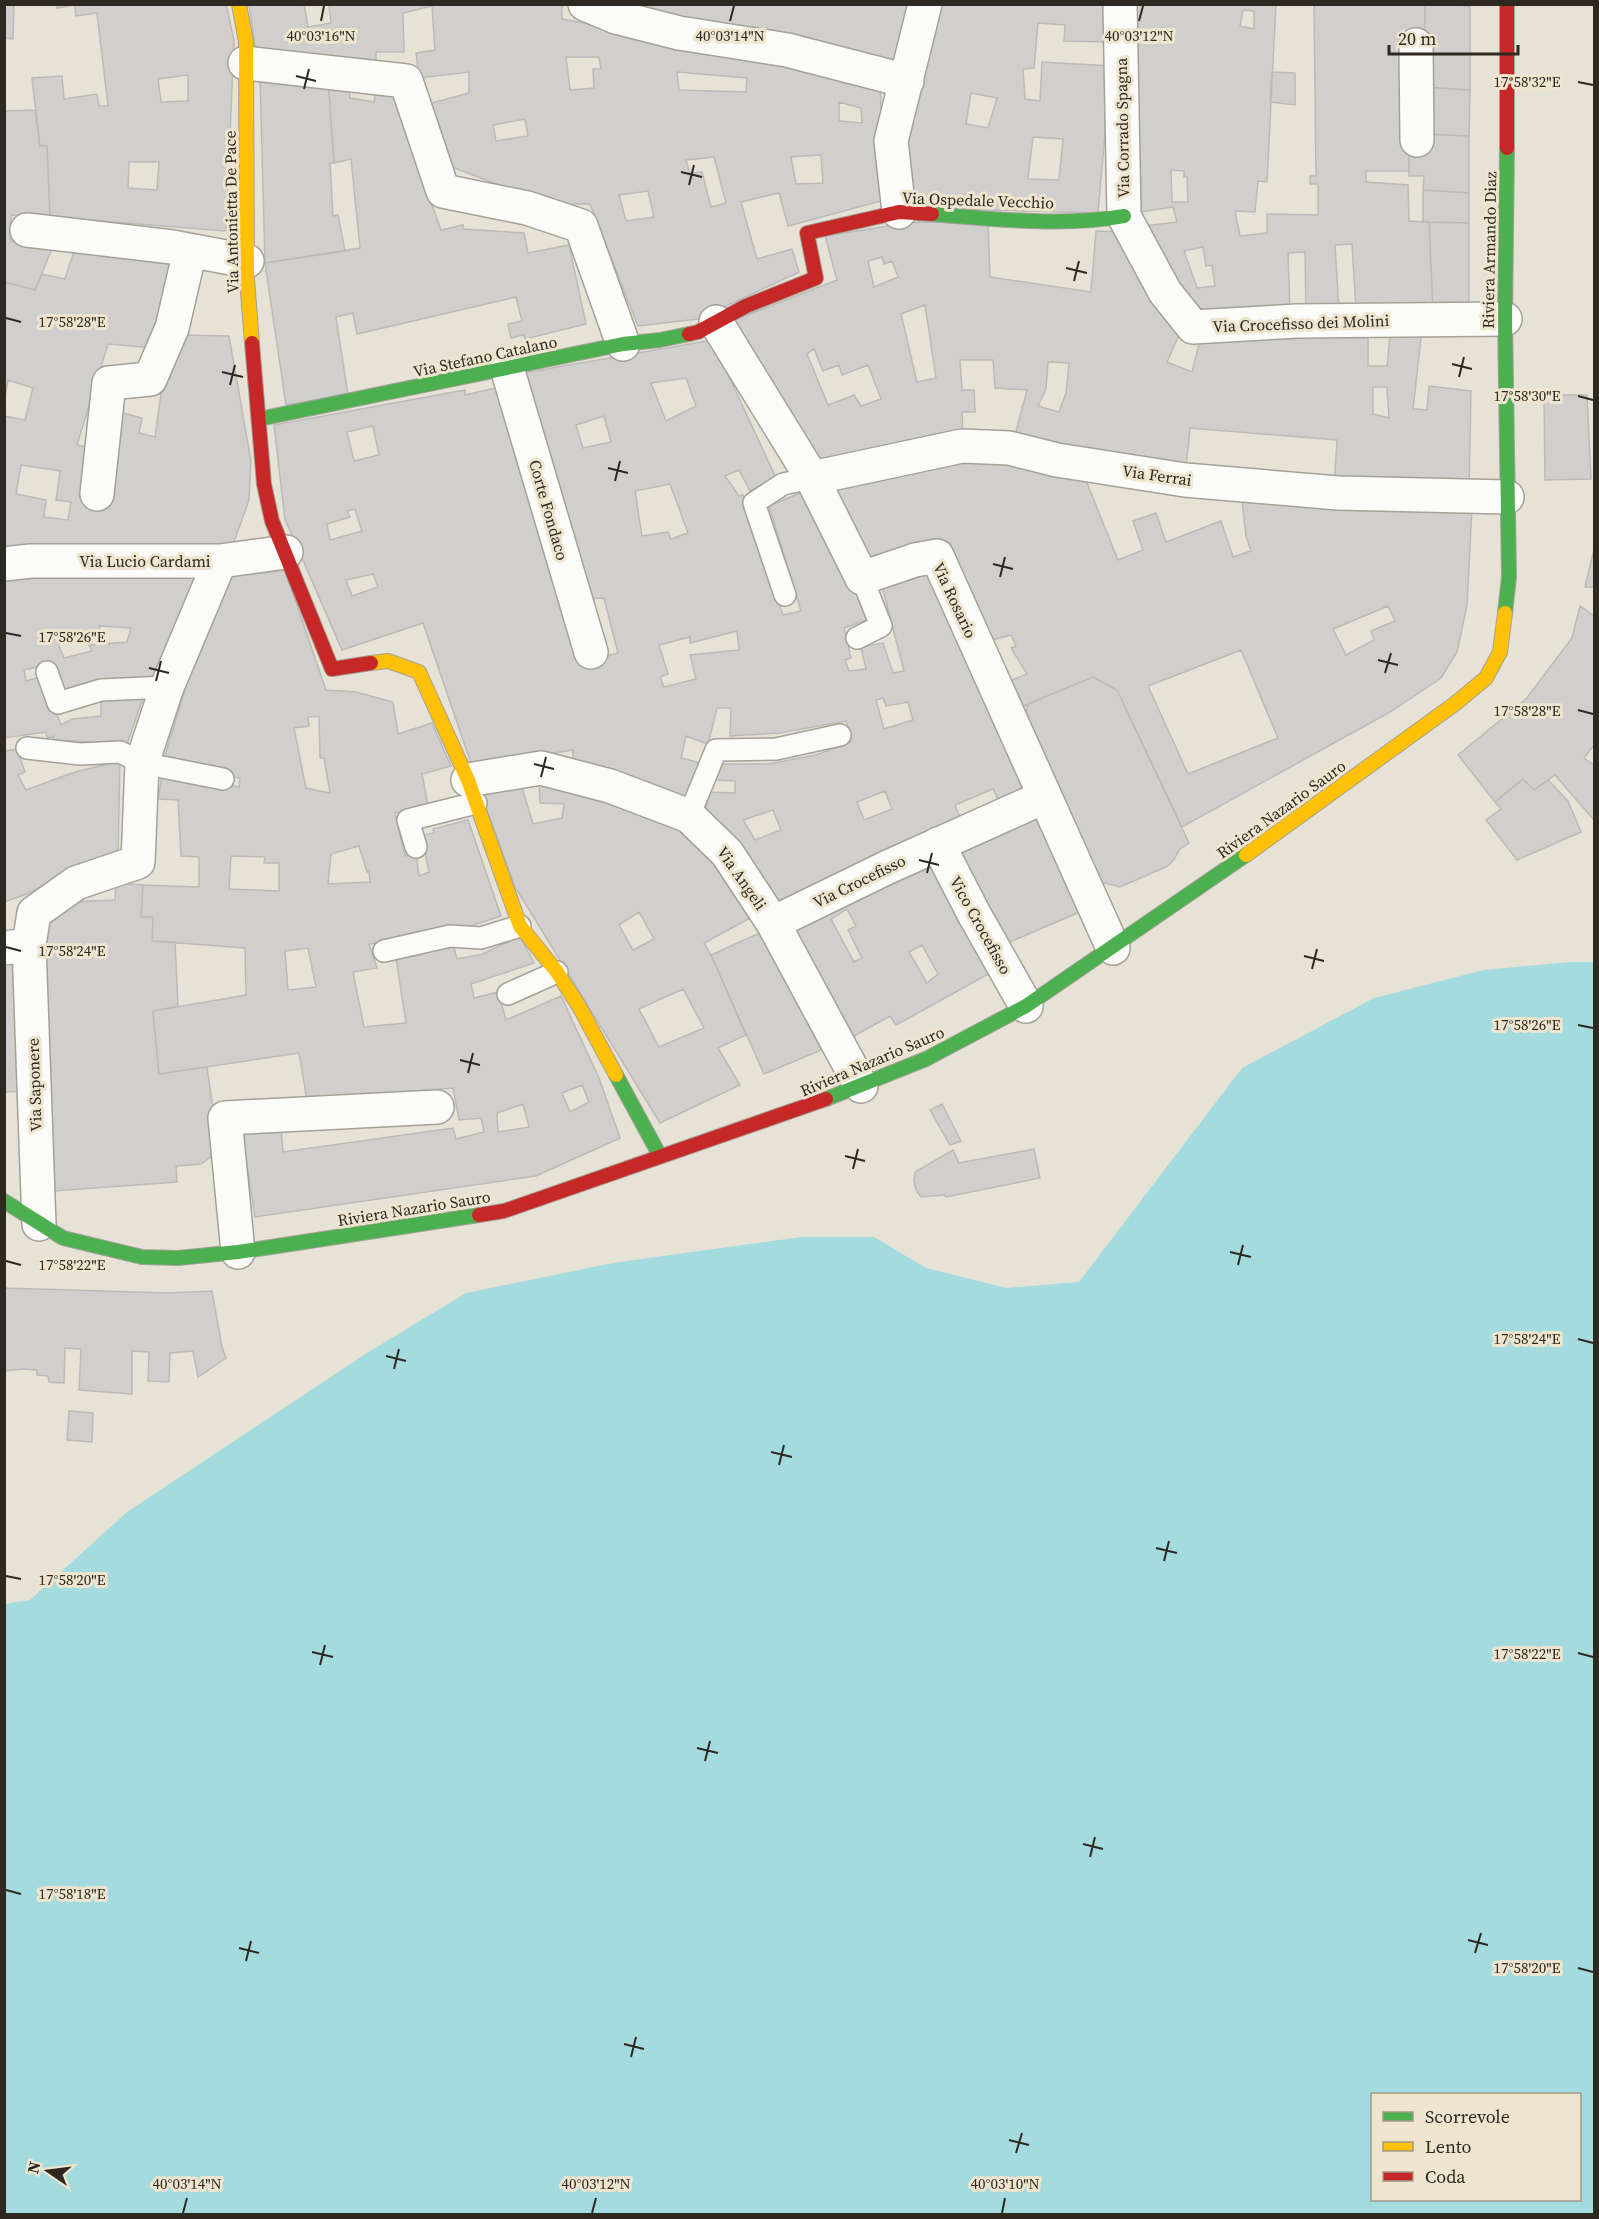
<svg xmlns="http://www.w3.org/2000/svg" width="1599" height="2219" viewBox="0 0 1599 2219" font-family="'Source Serif 4',serif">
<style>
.water{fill:#a4dbdf;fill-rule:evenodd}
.building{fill:#d1cfce;stroke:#bcbab9;stroke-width:1.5;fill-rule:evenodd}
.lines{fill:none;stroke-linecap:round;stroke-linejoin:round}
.lane-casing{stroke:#a4a197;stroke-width:24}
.street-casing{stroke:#a4a197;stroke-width:36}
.fast-casing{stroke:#a4a197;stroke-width:16}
.slow-casing{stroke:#a4a197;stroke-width:16}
.jam-casing{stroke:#a4a197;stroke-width:16}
.lane{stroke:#fbfbf9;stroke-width:21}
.street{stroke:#fbfbf9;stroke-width:33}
.fast{stroke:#4caf50;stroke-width:14}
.slow{stroke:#ffc107;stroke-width:14}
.jam{stroke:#c62828;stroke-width:14}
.ticks{fill:none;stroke:#2d2921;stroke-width:2}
.labels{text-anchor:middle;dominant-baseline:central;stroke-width:6;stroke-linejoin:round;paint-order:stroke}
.street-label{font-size:16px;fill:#2d2921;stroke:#efe5ce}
.ticks-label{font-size:15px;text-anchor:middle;fill:#2d2921;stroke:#efe5ce;stroke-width:6;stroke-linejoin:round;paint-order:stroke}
</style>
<rect width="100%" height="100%" fill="#e7e2d6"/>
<path class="water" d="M1570 962H1594V2214H5V1604L30 1600 127 1512 367 1353 466 1293 613 1263 801 1237H874L926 1268 1006 1288 1079 1282 1242 1068 1374 998 1484 970ZM1372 2094H1580V2200H1372Z"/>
<path class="building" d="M4 4H14L13 39 4 38Z
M57 4H226L234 40 226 231 50 217 47 146H40L32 78 62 76 64 99 97 94 99 106H108L97 13 76 16 75 5 57 8ZM188 75V101L161 102 158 79ZM129 162H159L157 190 128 188Z
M249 4H304L308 27 331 23 329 4H562V19L762 54 880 85 885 200 788 226 779 193 741 202 757 259 792 249 799 272 698 319 638 326 590 204H549L444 164 428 104 469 93V72L419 78 416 53 435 50 432 6 403 13 404 52H376V71L256 53ZM566 57H599L601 69H593L594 88 570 90ZM677 72 747 78 746 92 679 90ZM839 102 861 108 862 123 839 121ZM525 119 528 136 496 141 493 125ZM821 155 823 183 796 184 791 157ZM714 157 726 203 711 207 702 172 690 173 686 160ZM648 191 654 217 626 221 619 195Z
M611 4H916L904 68Z
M935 4H1104L1107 42 1064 41 1065 25 1038 23 1034 68 1023 69 1025 99 1040 101 1042 62 1111 66 1098 213 910 208 901 134ZM971 93 997 98 988 128 966 124ZM1033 137 1063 139 1059 180 1028 179Z
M1130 4H1276L1267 182 1258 181 1255 212 1235 211 1240 236 1267 233V214L1318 215V184H1310V176H1316L1314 4H1425V46L1409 149V171H1366V182L1408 185 1409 221 1429 222 1433 309H1356L1352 244 1335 245 1339 309 1306 311 1305 252 1288 253 1290 312 1196 316 1143 226 1177 222 1173 207 1140 212ZM1243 10 1254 11V29L1240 26ZM1171 170 1184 171V177H1187L1188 202H1172ZM1203 247 1206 266 1212 265 1215 286 1197 288 1184 251Z
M1425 4H1453L1470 7V90L1424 87Z
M1272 72 1295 73V105L1270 102Z
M260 76 328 78 334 163H330L333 216 338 215 345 251 265 263Z
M328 78 348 83 350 98 374 102 377 88 392 92 441 230 463 225V229L524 233 528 253 569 245 586 324 525 339 524 335 511 338 508 324 522 321 516 297 357 334 353 313 336 317 348 395 286 405 265 263 360 248 351 159 334 163Z
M1424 87 1470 90 1469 136 1423 134Z
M35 110 40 146H47L50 217 11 215V241L53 246 35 290 4 282V111Z
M1423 134 1469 136V193L1423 190 1424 176H1409V149Z
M1423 190 1469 193V223L1423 222Z
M913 222 988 223 990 277 1091 292 1096 231 1123 232 1183 326 1167 362 1192 372 1200 340 1368 326V366H1387L1391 325 1422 329 1413 409 1427 410 1429 386 1471 391 1469 490 1334 486 1337 440 1190 428 1186 467 1014 439 1027 390 995 388 993 360H960L962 390H974L975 412H962L963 438 816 468 724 324 837 280 825 236ZM882 257 884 264 892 261 898 277 874 287 868 261ZM925 305 936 378 917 382 901 314ZM814 349 823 371 839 365 842 375 868 365 881 399 861 406 854 395 828 405 807 354ZM1048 362 1069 363 1066 393 1059 412 1038 406 1046 389ZM1373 387H1387L1389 418 1373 414Z
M1429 222 1469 223V309H1433Z
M74 251 170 264 154 348 108 344 77 445 101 450 116 411 142 418 139 433 155 437 166 357 185 335 229 336 251 461 249 500 231 550 4 556V416L25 420 33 388 8 380 4 403V282L35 290 42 274 65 279ZM21 465 60 471 56 500 71 502 68 520 44 517 46 500 16 494Z
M712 340 776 478 750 491 739 470 725 476 739 496 743 495 783 615 801 611 769 506 810 489 832 532 867 620 844 628 851 658 845 660 849 671 866 669 861 647 883 643 893 673 904 671 881 582 924 566 1031 795 1001 805 993 789 955 805 962 823 775 916 708 818 706 792 735 793V781L715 780 718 764H768L816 755 851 742 846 721 780 733 730 736 731 708H717L708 744 686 736 681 758 705 764 689 806 573 766V750L472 766 423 623 342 650 285 519 274 425 465 390V395L500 387 582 663 618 653 604 598 583 599 523 373ZM686 378 696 406 666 421 651 383ZM604 416 611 442 583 448 576 425ZM373 426 379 455 354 461 347 432ZM670 484 688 533 671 539 668 532 642 536 635 491ZM355 509 362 531 330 540 327 524 350 517 347 511ZM373 574 378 587 352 596 346 580ZM737 631 739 650 690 655 696 679 664 687 660 677 668 674 659 645 690 637V643ZM883 698 886 706 908 702 913 720 884 729 876 700ZM885 791 892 809 864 820 857 802ZM773 810 781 830 755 840 743 820Z
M1544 395H1587L1591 479 1545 480Z
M970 456 1085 478 1118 560 1143 550 1133 521 1156 513 1166 542 1221 521 1233 557 1251 551 1246 536 1242 500 1472 507 1467 605 1457 652 1441 678 1390 712 1182 827 1117 690 1093 677 1028 704 1017 710 1005 683 1027 674 1011 648 1016 646 1011 635 992 640 950 543 922 545 869 563 856 541 850 515 832 484ZM1388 606 1395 621 1371 631 1374 640 1346 655 1333 629ZM1241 650 1278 738 1188 774 1148 686Z
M1594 549V587H1585Z
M285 570 326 690 356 692 393 702 398 734 432 723 451 766 422 774 428 805 395 813 405 856 416 853 419 876 429 872 422 835 434 833 433 829 468 820 501 916 449 933 369 944 377 968 353 972 364 1027 406 1023 396 958 420 955V949L452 941 457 959 483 954 520 936 534 963 471 984 474 998 498 992 506 1020 561 996 599 1078 620 1138 536 1176 255 1217 242 1134 281 1127 283 1152 453 1128 456 1139 484 1132 481 1118 459 1120 453 1088 307 1100 299 1053 159 1074 153 1011 246 995 245 948 152 941 153 917H141L143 885 199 887V857L181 856 178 800 158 799 162 776 239 787 240 778 163 762 206 620 230 576ZM319 716 320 758H324L330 793 306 788 294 728 309 726 308 717ZM359 846 367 872 369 870 370 882 328 884 331 854ZM231 856 265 857 264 863H279V891L229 889ZM308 948 316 987 288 990 285 951ZM582 1085 589 1102 570 1112 562 1093ZM523 1104 529 1127 498 1132 497 1113Z
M4 574H196L158 676 107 680 59 692 51 664 24 670 26 681 43 676 61 725 72 719 101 716V698L144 695 127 744 53 740 54 736 47 738 46 732 4 738ZM99 626 131 628 127 642 89 645 92 651 64 658 57 641 103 636Z
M1580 606 1594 616V745L1584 758 1594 765V818L1593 819 1555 775 1534 790 1523 779 1495 802 1458 755 1526 699 1572 638Z
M1093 677 1117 690 1189 843 1180 849 1173 861 1168 866 1120 887 1105 883 1095 887 1022 729 1028 704Z
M17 749 25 772 18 775 26 790 75 772 120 761 118 855 85 864 27 894 4 902V751Z
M1523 779 1534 790 1548 780 1568 801 1581 832 1517 860 1486 820 1501 809 1495 802Z
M520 781 533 824 562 818 564 804 540 803 539 781 658 813 697 842 754 916 704 943 711 955 746 1035 718 1048 740 1085 660 1123 515 887 479 788ZM639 912 654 939 633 950 619 925ZM683 989 704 1028 659 1047 639 1009Z
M1036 810 1082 911 1003 945 950 847Z
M935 865 994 971 896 1025 890 1016 847 1040 787 928 900 872 903 879ZM847 909 856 926 848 930 862 958 854 962 831 919ZM922 945 938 974 927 983 909 952Z
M116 883 143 885 141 917H153L152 941 175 942 178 1006 153 1011 159 1074 207 1067 219 1151 201 1164 176 1166 177 1182 53 1191 43 924 69 902 115 900Z
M764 931 821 1050 764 1074 711 955Z
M21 957 25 1091 4 1092V959Z
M942 1104 961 1141 950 1145 930 1110Z
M1034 1149 1040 1178 946 1197 944 1195 921 1197 916 1190 914 1181 915 1172 953 1150 959 1163Z
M4 1288 168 1293 212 1291 222 1347 226 1358 198 1377 193 1351 170 1353 169 1382 148 1381 149 1352 132 1351V1394L79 1390 81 1349 65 1348 64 1383 49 1382 48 1376 37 1375V1370L24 1369 4 1371Z
M69 1411 93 1413 92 1442 67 1440Z"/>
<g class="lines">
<defs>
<path id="lane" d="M785 595 754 503 783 484 812 478
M857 638 881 626 862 578
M47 672 58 703 101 690 167 687
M27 748 80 754 120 752 142 763 223 779
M689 816 716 750 776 749 840 735
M416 847 408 820 476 803
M384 951 450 936 481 938 520 926
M508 994 557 972"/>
<path id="street" d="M585 4 616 17 679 33 787 50 907 81
M1120 4 1124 216 1165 292 1193 327 1297 321 1505 319
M1416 45 1417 140
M245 63 406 81 443 191 527 208 581 226 623 344
M899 212 891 141 925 4
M27 230 172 247 247 261
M716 322 812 478 862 578 915 560 937 556 1113 948
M507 368 591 652
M812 478 962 446 1009 448 1057 460 1185 480 1338 493 1507 497
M97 494 109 383 150 379 172 328 190 251
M4 564 31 561H220L286 552
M468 780 541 768 610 786 689 816 727 853 773 923 861 1086
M938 844 974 914 1026 1006
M773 923 888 867 1044 797
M29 945 39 1224
M4 948 29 945 34 913 76 883 138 862 142 763 167 687 220 561
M238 1252 225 1118 437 1107"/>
<path id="fast" d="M932 214C993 219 1064 227 1124 216
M259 419 623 344 660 340 689 334
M1505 613 1509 577 1505 319 1507 148
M616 1075 660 1156
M826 1099 926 1059 1026 1006 1246 855
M4 1201 63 1238 142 1257 178 1258 238 1252 479 1215"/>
<path id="slow" d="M239 4 246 42 247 279 252 343
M371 663 388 661 419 672 468 780 520 926 557 972 580 1008 616 1075
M1246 855 1456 703 1486 678 1500 652 1505 613"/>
<path id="jam" d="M1507 4V148
M689 334 698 332 746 306 816 278 807 233 899 212 932 214
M252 343 264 484 272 521 332 669 371 663
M479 1215 504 1211 826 1099"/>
</defs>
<use href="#lane" class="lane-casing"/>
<use href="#street" class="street-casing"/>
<use href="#fast" class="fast-casing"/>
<use href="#slow" class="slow-casing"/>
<use href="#jam" class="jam-casing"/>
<use href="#lane" class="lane"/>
<use href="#street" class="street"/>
<use href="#fast" class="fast"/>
<use href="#slow" class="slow"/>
<use href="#jam" class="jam"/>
</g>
<path class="ticks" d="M321 21 324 6M730 21 734 6M1139 21 1143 6M296 76 316 81M1578 82 1593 85M304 89 309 69M681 172 702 177M689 185 694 165M1066 268 1087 273M1074 281 1079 261M6 318 21 322M1452 364 1472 369M222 372 243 377M1459 377 1464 357M230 385 235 365M1578 396 1593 400M608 468 628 473M615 481 620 461M993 564 1013 569M1000 577 1005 557M6 633 21 636M1378 660 1398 665M149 668 169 673M1385 673 1391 653M156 681 161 661M1578 710 1593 714M534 764 554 769M541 777 546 757M919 860 939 865M927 873 932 853M6 947 21 951M1304 956 1324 961M1312 969 1317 949M1578 1025 1593 1028M460 1060 480 1065M468 1073 473 1053M845 1156 865 1161M853 1169 858 1149M1230 1252 1251 1257M6 1261 21 1265M1238 1265 1243 1245M1578 1339 1593 1343M386 1356 406 1361M394 1369 399 1349M771 1452 792 1457M779 1465 784 1445M1156 1548 1177 1553M1164 1561 1169 1541M6 1576 21 1579M312 1652 333 1657M1578 1653 1593 1657M320 1665 325 1645M697 1748 718 1753M705 1761 710 1741M1083 1844 1103 1849M1090 1857 1095 1837M6 1890 21 1894M1468 1940 1488 1945M239 1948 259 1953M1475 1953 1481 1933M246 1961 251 1941M1578 1968 1593 1972M624 2044 644 2049M631 2057 636 2037M1009 2140 1029 2145M1016 2153 1022 2133M183 2213 187 2198M592 2213 596 2198M1002 2213 1005 2198"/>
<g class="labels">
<g class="street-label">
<text transform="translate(1122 128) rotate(-91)">Via Corrado Spagna</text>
<text transform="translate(978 200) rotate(2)">Via Ospedale Vecchio</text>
<text transform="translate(231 212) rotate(-91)">Via Antonietta De Pace</text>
<text transform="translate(1489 250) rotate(-89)">Riviera Armando Diaz</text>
<text transform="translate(1301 323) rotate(-2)">Via Crocefisso dei Molini</text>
<text transform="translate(485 356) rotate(-12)">Via Stefano Catalano</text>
<text transform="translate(1157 475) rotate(8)">Via Ferrai</text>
<text transform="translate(549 510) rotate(74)">Corte Fondaco</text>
<text x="145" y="561">Via Lucio Cardami</text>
<text transform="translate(955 600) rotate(65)">Via Rosario</text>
<text transform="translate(1281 809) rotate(-36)">Riviera Nazario Sauro</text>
<text transform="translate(742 878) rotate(55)">Via Angeli</text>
<text transform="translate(859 881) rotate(-26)">Via Crocefisso</text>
<text transform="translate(981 925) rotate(61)">Vico Crocefisso</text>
<text transform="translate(872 1061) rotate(-23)">Riviera Nazario Sauro</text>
<text transform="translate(34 1085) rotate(-92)">Via Saponere</text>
<text transform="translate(414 1208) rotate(-9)">Riviera Nazario Sauro</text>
</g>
</g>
<g class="ticks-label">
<text x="321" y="41">40°03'16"N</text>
<text x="730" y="41">40°03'14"N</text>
<text x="1139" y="41">40°03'12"N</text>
<text x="1527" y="87">17°58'32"E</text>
<text x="72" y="327">17°58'28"E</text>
<text x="1527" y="401">17°58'30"E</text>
<text x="72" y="642">17°58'26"E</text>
<text x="1527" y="716">17°58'28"E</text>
<text x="72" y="956">17°58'24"E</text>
<text x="1527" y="1030">17°58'26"E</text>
<text x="72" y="1270">17°58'22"E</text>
<text x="1527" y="1344">17°58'24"E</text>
<text x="72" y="1585">17°58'20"E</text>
<text x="1527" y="1659">17°58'22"E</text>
<text x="72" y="1899">17°58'18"E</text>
<text x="1527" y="1973">17°58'20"E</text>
<text x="187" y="2189">40°03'14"N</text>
<text x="596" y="2189">40°03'12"N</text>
<text x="1005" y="2189">40°03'10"N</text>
</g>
<rect width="1599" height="2219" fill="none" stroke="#2d2921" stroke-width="12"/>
<rect x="1371" y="2093" width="210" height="108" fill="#efe5ce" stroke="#a19a89" stroke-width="1.5"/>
<rect x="1383" y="2112" width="30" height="9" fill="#4caf50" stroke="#a19a89" stroke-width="1.5"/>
<text x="1425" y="2123" font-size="18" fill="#2d2921">Scorrevole</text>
<rect x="1383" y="2142" width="30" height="9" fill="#ffc107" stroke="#a19a89" stroke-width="1.5"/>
<text x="1425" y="2153" font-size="18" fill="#2d2921">Lento</text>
<rect x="1383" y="2172" width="30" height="9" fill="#c62828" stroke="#a19a89" stroke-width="1.5"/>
<text x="1425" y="2183" font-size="18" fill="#2d2921">Coda</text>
<g transform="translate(48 2171) rotate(284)" stroke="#efe5ce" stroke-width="4.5" paint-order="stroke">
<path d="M0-4.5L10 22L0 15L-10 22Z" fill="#2d2921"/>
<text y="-9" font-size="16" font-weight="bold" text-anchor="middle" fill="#2d2921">N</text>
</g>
<path d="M1389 45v9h129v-9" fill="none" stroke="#2d2921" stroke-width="3"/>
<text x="1398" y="45" font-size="18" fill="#2d2921" stroke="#efe5ce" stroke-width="4.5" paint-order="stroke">20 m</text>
</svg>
